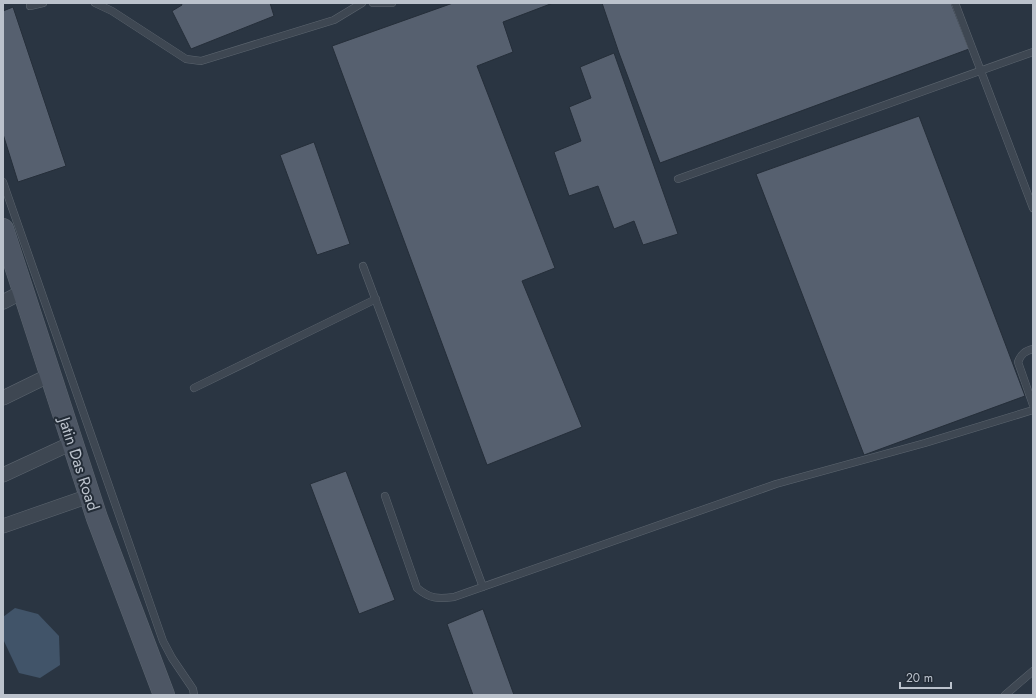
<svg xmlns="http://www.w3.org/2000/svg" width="1036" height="698" viewBox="0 0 1036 698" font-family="Jost,sans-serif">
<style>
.water{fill:#415469}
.building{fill:#56606f;stroke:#252e39}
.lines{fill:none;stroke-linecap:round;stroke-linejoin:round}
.lane-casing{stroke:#5c656f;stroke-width:8}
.street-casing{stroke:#5c656f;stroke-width:15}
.secondary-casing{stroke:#5c656f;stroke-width:22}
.lane{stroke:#3e4752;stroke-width:7}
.street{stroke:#3e4752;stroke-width:14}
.secondary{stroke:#4d5664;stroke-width:21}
.labels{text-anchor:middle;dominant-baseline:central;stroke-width:4;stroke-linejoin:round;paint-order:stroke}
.street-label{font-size:16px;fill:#bbc2cc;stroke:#232c37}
</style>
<rect width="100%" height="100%" fill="#2a3542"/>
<path class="water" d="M15 608 38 614 59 636 60 665 40 678 19 673 3 639V617Z"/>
<path class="building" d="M181 3H270L274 16 191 49 172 11 182 5Z
M453 3H553L503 22 513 52 477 66 555 268 522 281 582 427 487 465 332 46Z
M602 3H951L969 49 660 163 619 53Z
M13 7 66 166 18 182 3 134V11Z
M614 53 678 234 643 245 634 221 614 229 598 186 569 196 554 152 581 141 569 107 591 98 580 67Z
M919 116 1025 396 864 455 756 174Z
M314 142 350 244 317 255 280 155Z
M346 471 395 600 359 614 310 484Z
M483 609 514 695H473L447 624Z"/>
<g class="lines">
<defs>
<path id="lane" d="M95 3 112 11 186 59 201 61 334 20 362 3
M373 3H392
M955 3 1033 208
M30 6 43 3
M678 179 1033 52
M3 182 163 641 172 658 193 689 194 695
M363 266 483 587
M1033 349C1025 351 1021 354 1018 362L1033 405
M194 388 376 299
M385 496 417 588C430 599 438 599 454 597L776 484 925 443 1033 410
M1005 695 1033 671"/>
<path id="street" d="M3 302 22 292
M3 398 50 375
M3 475 72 443
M3 526 89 496"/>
<path id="secondary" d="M3 229 97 518 164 695"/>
</defs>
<use href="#lane" class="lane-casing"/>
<use href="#street" class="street-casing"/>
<use href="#secondary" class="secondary-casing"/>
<use href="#lane" class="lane"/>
<use href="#street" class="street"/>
<use href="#secondary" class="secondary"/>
</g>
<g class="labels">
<g class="street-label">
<text transform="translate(79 464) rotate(72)">Jatin Das Road</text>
</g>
</g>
<rect width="1036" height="698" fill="none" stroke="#bbc2cc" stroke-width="8"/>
<path d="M900 682v6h51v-6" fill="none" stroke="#bbc2cc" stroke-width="2"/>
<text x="906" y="682" font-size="12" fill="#bbc2cc" stroke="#232c37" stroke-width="3" paint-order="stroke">20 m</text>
</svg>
